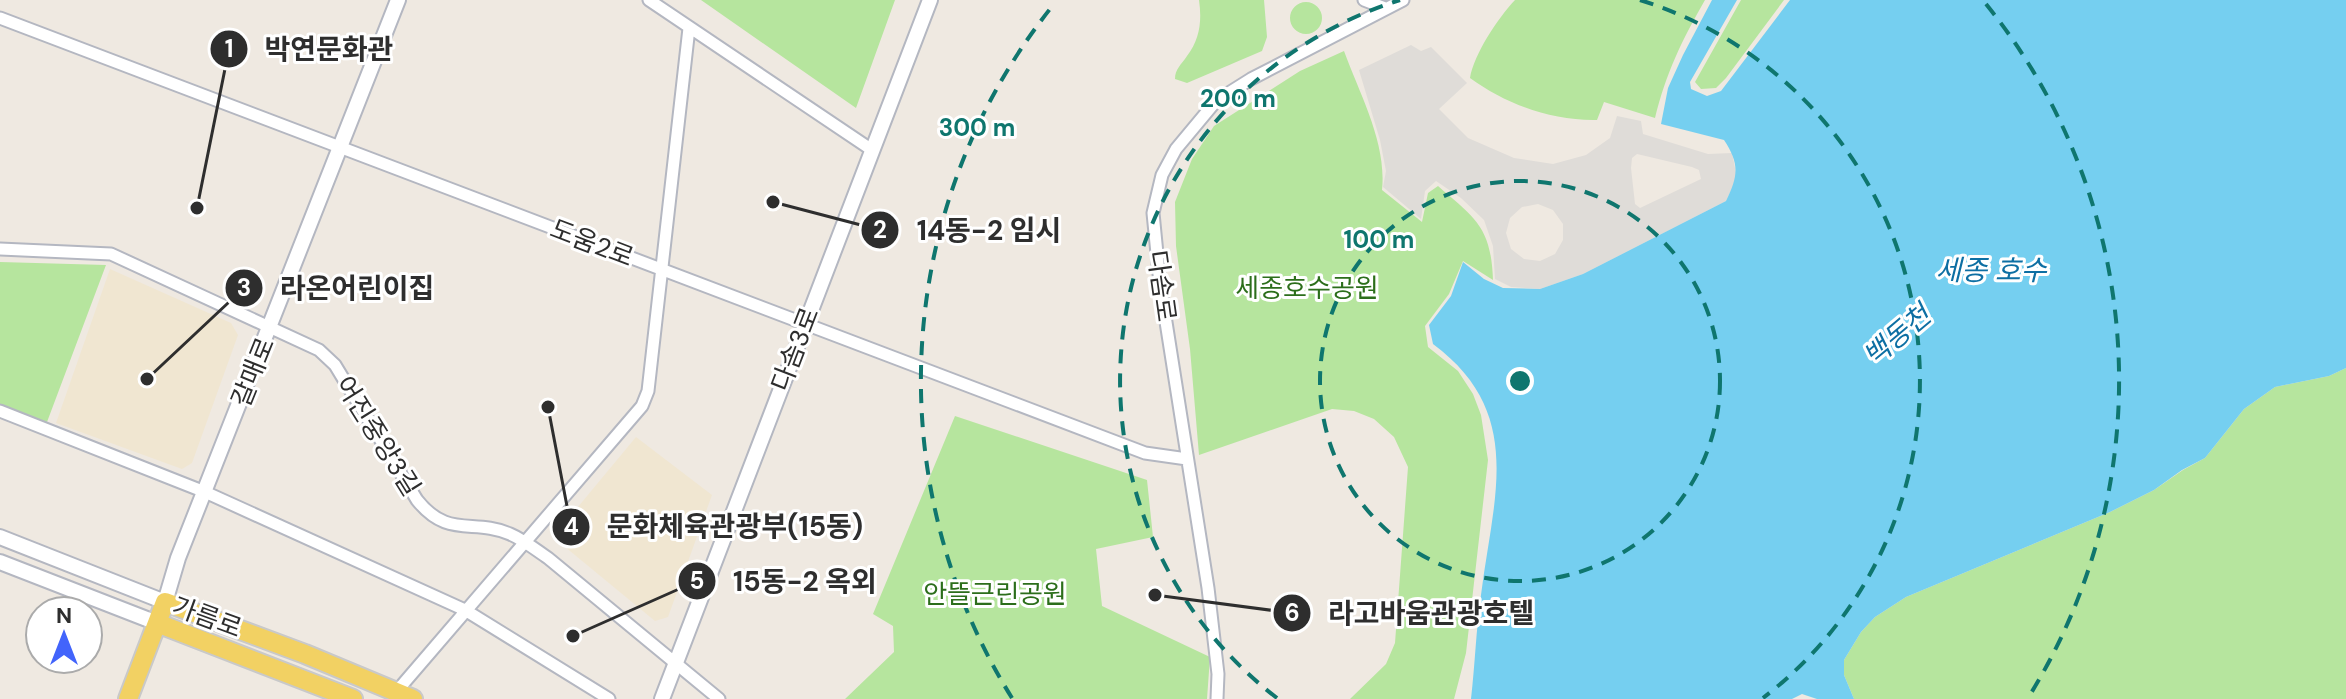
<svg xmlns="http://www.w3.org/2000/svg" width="2346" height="699" viewBox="0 0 2346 699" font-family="'DM Sans','Noto Sans KR',sans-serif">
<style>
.education{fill:#f0e6d1}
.green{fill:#b6e59e}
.plaza{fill:#dfdcd8;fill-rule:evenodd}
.water{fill:#75cff0}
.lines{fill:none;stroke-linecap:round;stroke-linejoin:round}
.minor-casing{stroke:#b4b7c1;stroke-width:15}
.tertiary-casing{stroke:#b4b7c1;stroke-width:18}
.primary-casing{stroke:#c9c9c9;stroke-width:22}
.minor{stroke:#fff;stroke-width:11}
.tertiary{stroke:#fff;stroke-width:14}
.primary{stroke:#f2d163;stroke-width:18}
.ring{fill:none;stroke:#0f766e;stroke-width:4;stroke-dasharray:14 10}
.labels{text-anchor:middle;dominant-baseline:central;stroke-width:6;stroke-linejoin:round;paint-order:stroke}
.street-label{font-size:26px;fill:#2e2e2e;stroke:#fff}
.park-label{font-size:26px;fill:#2c6e1b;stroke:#fff}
.water-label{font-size:28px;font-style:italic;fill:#0d6fa3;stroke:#fff}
.centre{fill:#0f766e;stroke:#fff;stroke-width:4}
.ring-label{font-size:24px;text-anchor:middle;font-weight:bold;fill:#0f766e;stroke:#fff;stroke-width:6;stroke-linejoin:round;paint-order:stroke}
.leader{fill:none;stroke:#2e2e2e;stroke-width:3}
.callout-dot{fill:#2e2e2e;stroke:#fff;stroke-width:3}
.mark-label{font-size:24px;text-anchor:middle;font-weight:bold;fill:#fff}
.callout-label{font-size:28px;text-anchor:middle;font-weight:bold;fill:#2e2e2e;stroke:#fff;stroke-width:6;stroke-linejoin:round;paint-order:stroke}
</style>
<rect width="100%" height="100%" fill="#efe9e1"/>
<path class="education" d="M110 269 231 323 238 335 192 463 182 469 56 423Z
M636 437 712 495 668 617 655 621 553 537Z"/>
<path class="green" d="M701 0H895L856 108Z
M1199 0H1264L1267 37 1262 51 1187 83 1175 79C1175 69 1181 65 1187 56 1200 39 1202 21 1199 0Z
M1515 0H1705C1682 40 1666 73 1655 118L1604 102 1597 120C1551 121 1506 104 1470 78 1474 54 1498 18 1515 0Z
M1741 0H1784L1726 78 1716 88 1701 89 1695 82Z
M1290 18a16 16 0 1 1 32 0a16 16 0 1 1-32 0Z
M1344 51C1360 95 1387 143 1382 190L1422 222 1428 193 1438 186C1476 219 1491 227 1493 280L1463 261 1449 294 1425 326 1428 347 1458 371 1473 394 1481 415 1488 460 1466 653 1454 699H1350L1386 664 1395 643 1408 467 1394 437 1374 419 1354 411 1332 409 1199 455 1190 349 1176 246 1175 202 1192 159 1214 126 1300 71Z
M0 262 106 265 47 422 0 405Z
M2346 368V699H1854L1844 675V660L1861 632 1875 617 1906 597 2110 512 2154 490 2183 470 2205 458 2244 409 2275 387 2329 376Z
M955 416 1147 480 1153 537 1096 549 1102 606 1210 657 1207 699H845L894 652 893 626 873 614Z"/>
<path class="plaza" d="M1411 45 1421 51 1431 47 1467 83 1439 109 1468 138 1514 158 1553 164 1586 155 1610 138 1617 116 1641 121 1643 134 1708 154 1732 153 1737 178 1726 201 1583 274 1540 289 1511 287 1495 279 1493 246 1484 220 1461 198 1436 181 1425 191 1421 219 1383 187 1386 171 1380 140 1359 70ZM1637 154 1692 167 1699 170 1701 179 1640 208 1635 204 1631 168 1632 158ZM1538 204 1553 210 1563 224V240L1555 254 1540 261 1524 259 1511 249 1506 233 1510 218 1522 207Z"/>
<path class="water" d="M1712 0H1737L1690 82 1691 89 1707 96 1721 91 1790 0H2346V368L2329 376 2275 387 2244 409 2205 458 2182 470 2154 490 2110 512 1906 597 1875 617 1861 632 1844 660V675L1854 699H1817L1802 694 1792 699H1471C1475 665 1476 630 1481 595 1493 498 1526 413 1433 344L1429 325 1451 296 1463 262 1484 279 1503 288 1540 289 1583 274 1726 201C1738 176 1740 164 1724 140L1661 124 1668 88 1683 55Z"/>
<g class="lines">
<defs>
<path id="minor" d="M649 0 872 150
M1364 0 1385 8
M0 18 1145 453 1187 459
M0 249 111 254 319 350 335 365 417 500C448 539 473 518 510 534 524 540 536 550 548 558L719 699
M0 411 205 492 465 610 609 699
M397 691 642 406 648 391 689 28
M1217 699 1218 674 1208 588 1160 284 1153 213 1162 175 1176 149 1216 101 1251 79 1403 0"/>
<path id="tertiary" d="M0 537 165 602 178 558 398 0
M0 562 157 623
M662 699 930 0"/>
<path id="primary" d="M157 623 353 699
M128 699 165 602 305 654 413 699"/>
</defs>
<use href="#minor" class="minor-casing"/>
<use href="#tertiary" class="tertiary-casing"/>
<use href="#primary" class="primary-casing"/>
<use href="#minor" class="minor"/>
<use href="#tertiary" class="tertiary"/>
<use href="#primary" class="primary"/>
</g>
<g class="ring">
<circle cx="1520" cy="381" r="200"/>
<path d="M1277 698A399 399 0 0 1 1400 0M1640 0A399 399 0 0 1 1763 698"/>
<path d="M1012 698A599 599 0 0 1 1054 4M1986 4A599 599 0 0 1 2028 698"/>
</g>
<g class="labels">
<g class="street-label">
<text transform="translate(592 243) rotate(21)">도움2로</text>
<text transform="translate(1162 286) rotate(82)">다솜로</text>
<text transform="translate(795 349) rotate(-69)">다솜3로</text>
<text transform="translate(253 372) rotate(-68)">갈매로</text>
<text transform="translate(378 436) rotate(58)">어진중앙3길</text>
<text transform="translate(207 617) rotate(20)">가름로</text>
</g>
<g class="park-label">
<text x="1307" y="288">세종호수공원</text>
<text x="995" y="594">안뜰근린공원</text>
</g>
<g class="water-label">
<text x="1991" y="270">세종 호수</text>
<text transform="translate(1897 336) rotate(-40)">백동천</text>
</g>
</g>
<circle cx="1520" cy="381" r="12" class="centre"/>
<g class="ring-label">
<text x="1238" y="107">200 m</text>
<text x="977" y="136">300 m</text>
<text x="1379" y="248">100 m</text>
</g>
<path class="leader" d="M197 208L229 49M773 202L880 230M147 379L244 288M548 407L571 527M573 636L697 581M1155 595L1292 613"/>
<g class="callout-dot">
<circle cx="197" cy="208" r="8"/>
<circle cx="773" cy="202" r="8"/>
<circle cx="147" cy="379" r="8"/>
<circle cx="548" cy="407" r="8"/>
<circle cx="573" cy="636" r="8"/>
<circle cx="1155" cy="595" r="8"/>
<circle cx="229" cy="49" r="20"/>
<circle cx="880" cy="230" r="20"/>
<circle cx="244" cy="288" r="20"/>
<circle cx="571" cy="527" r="20"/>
<circle cx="697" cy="581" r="20"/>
<circle cx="1292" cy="613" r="20"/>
</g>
<g class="mark-label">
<text x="229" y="57">1</text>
<text x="880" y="238">2</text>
<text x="244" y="296">3</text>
<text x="571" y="535">4</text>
<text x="697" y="589">5</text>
<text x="1292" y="621">6</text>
</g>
<g class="callout-label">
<text x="329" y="59">박연문화관</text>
<text x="989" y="240">14동-2 임시</text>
<text x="357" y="298">라온어린이집</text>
<text x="735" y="536">문화체육관광부(15동)</text>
<text x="805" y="591">15동-2 옥외</text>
<text x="1431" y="623">라고바움관광호텔</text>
</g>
<g transform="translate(64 635)"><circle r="38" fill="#ffffff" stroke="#ababab" stroke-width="2"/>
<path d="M0-6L14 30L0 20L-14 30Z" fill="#4264fb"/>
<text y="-12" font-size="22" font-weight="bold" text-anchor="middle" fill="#2e2e2e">N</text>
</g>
</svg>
